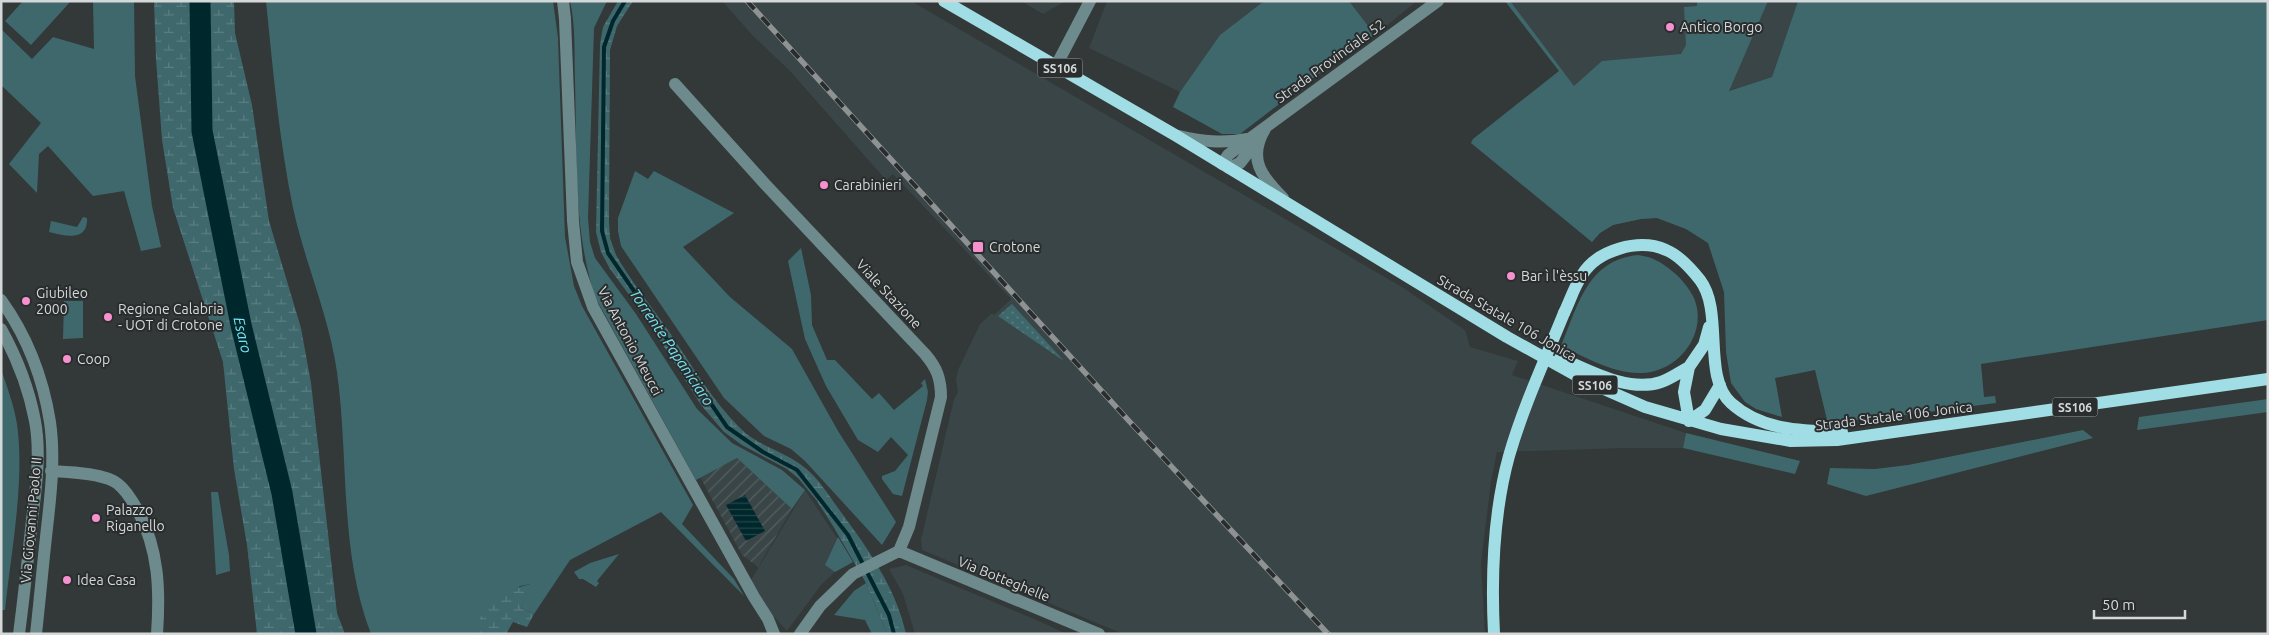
<svg xmlns="http://www.w3.org/2000/svg" width="2269" height="635" viewBox="0 0 2269 635" font-family="Ubuntu,sans-serif">
<style>
.built{fill:#394546}
.industrial{fill:url(#industrial-furrows)}
.grass{fill:#3f686d}
.wetland{fill:url(#wetland-marsh)}
.park{fill:url(#park-dots)}
.water{fill:url(#water-rules)}
.lines{fill:none;stroke-linecap:round;stroke-linejoin:round}
.stream{stroke:#00282c;stroke-width:4}
.river{stroke:#00282c;stroke-width:21}
.minor{stroke:#6d8a8d;stroke-width:12}
.major{stroke:#a0dde4;stroke-width:12}
.rail-casing{stroke:#8e9292;stroke-width:5.5}
.rail{stroke:#292d2e;stroke-width:4;stroke-dasharray:11;stroke-linecap:butt}
.major-bridge{stroke:#a0dde4;stroke-width:12}
.poi-dot{fill:#f690cf;stroke:#292d2e;stroke-width:2}
.labels{text-anchor:middle;dominant-baseline:central;stroke-width:4;stroke-linejoin:round;paint-order:stroke}
.shield{fill:#292d2e;stroke:#a1a5a5;stroke-width:1}
.shield-label{font-size:12px;font-weight:bold;fill:#d5d8d8}
.poi-label{font-size:14px;fill:#d5d8d8;stroke:#292d2e;text-anchor:start}
.street-label{font-size:14px;fill:#d5d8d8;stroke:#292d2e}
.water-label{font-size:15px;font-style:italic;fill:#76e5f2;stroke:#292d2e}
</style>
<defs>
<pattern id="industrial-furrows" width="10" height="10" patternUnits="userSpaceOnUse" patternTransform="scale(1.25)"><rect width="10" height="10" fill="#394546"/><path d="M-1 1l2-2M0 10L10 0M9 11l2-2" fill="none" stroke="#555f60"/></pattern>
<pattern id="wetland-marsh" width="20" height="14" patternUnits="userSpaceOnUse" patternTransform="scale(1.25)"><rect width="20" height="14" fill="#3f686d"/><path d="M1 5h8M5 5V1M11 12h8M15 12V8" fill="none" stroke="#5a7d81"/></pattern>
<pattern id="park-dots" width="8" height="8" patternUnits="userSpaceOnUse" patternTransform="scale(1.25)"><rect width="8" height="8" fill="#3f686d"/><path d="M2 2h.1M6 6h.1" fill="none" stroke="#5a7d81" stroke-width="1.8" stroke-linecap="round"/></pattern>
<pattern id="water-rules" width="6" height="5" patternUnits="userSpaceOnUse" patternTransform="scale(1.25)"><rect width="6" height="5" fill="#00282c"/><path d="M0 2.5h6" fill="none" stroke="#24464a"/></pattern>
</defs>
<rect width="100%" height="100%" fill="#333838"/>
<path class="built" d="M722 1H911L1402 287 1465 330 1470 347 1518 361 1512 375 1686 433 1683 448H1627L1497 452 1491 482 1481 563 1485 634H1123L922 550 921 540 954 399 958 392 956 379 958 370 980 324 992 313 994 315 1011 299 893 174 886 180 789 70 753 36Z
M1021 1H1066L1043 14Z
M1107 1H1264L1220 35 1180 92 1089 48Z
M1349 1H1417L1375 35Z
M1505 1H1798L1772 77 1728 91 1708 243 1686 229 1657 218 1641 219 1613 225 1600 233 1592 242 1471 143 1473 139 1559 71Z
M805 490 853 562 835 572 821 585 787 631 768 610 751 580Z
M906 565 1046 624 1066 634H915L903 594 889 569Z"/>
<path class="industrial" d="M737 458 792 509 758 567 742 555 700 477Z"/>
<path class="grass" d="M23 1H71L31 45 5 21Z
M93 1H134L135 76 152 206 161 247 141 251 124 191 93 196 48 146 39 154 37 193 9 164 41 123 1 85V29L32 59 53 37 94 49Z
M266 1H553L558 38 565 237 574 286 582 306 693 505 682 524 734 579 744 596 661 512 570 560 534 614 521 608 531 584 520 586 482 615 475 634H371C339 551 349 459 337 372 329 316 305 263 293 208 279 139 273 70 266 1Z
M570 1H607L594 28 588 218 590 242 595 258 636 314 697 409 732 443 782 470 805 490 792 509 737 458 696 480 595 297C573 228 577 154 575 81 574 55 576 27 570 1Z
M1264 1H1349L1375 35 1350 50 1240 134H1222L1173 107 1180 92 1220 35Z
M1505 1H1510L1574 86 1602 61 1681 54 1686 45 1684 7 1697 6V1H1768L1729 91 1772 77 1798 1H2268V320L1981 364 1984 397 1995 396 1996 403 1867 420H1827L1815 370 1775 378 1782 417 1756 409 1745 402 1731 383 1726 352 1724 292 1708 243 1686 229 1657 218 1641 219 1613 225 1600 233 1592 242 1471 143 1473 139 1559 71Z
M635 171 648 179 654 171 734 213 683 247 730 297 792 349 838 431 896 522 882 545 805 461 791 449 764 436 724 398 621 246 618 231V218Z
M83 217 87 218C88 242 65 236 49 232L51 221 77 227Z
M801 248 811 295 812 325 827 360H835L872 399 879 393 894 410 923 386 921 383 925 379 928 392 927 400 902 496 893 494 882 479V476L895 471 908 455 891 437 878 452 858 440 826 386 805 339 788 261Z
M1638 255C1653 257 1661 262 1672 271 1681 278 1689 288 1694 298 1709 334 1677 373 1641 373 1614 374 1585 357 1561 346 1578 306 1587 260 1638 255Z
M64 301H83V338L63 339Z
M1 369C7 387 14 405 17 424 25 482 11 552 5 610H1Z
M2268 399V412L2137 430 2139 417Z
M2083 430 2093 438 1866 496 1827 484 1830 468 1875 469 1908 465Z
M1686 433 1800 461 1795 474 1683 448Z
M211 492H218L229 555 230 571 216 575Z
M838 537 853 562 835 572 825 565Z
M619 554 597 581 599 583 596 587 583 579H579L574 572 590 563Z
M866 583 887 634H872L865 620 834 615 854 591Z"/>
<path class="wetland" d="M154 1H234L235 33 252 105 269 221 301 328 311 383 337 613 345 634H257L247 545 234 469 223 362 173 208 162 140 156 59Z
M618 1H633L617 26 610 50 609 221 610 238 616 255C632 283 652 307 670 333 692 366 712 400 740 428 757 446 785 451 804 467 818 478 828 494 838 508 866 546 896 587 906 634H887L866 583 833 526 817 501 798 478 787 469 742 445 724 432 701 405 644 315 610 269 601 252 596 232 600 44 603 27Z
M532 584 521 608 534 614 527 627 513 622 506 634H475C477 628 478 620 482 615 493 599 513 587 532 584Z"/>
<path class="park" d="M1012 304 1064 361 998 316Z"/>
<path class="water" d="M745 495 765 531 746 541 726 505Z"/>
<g class="lines">
<path class="stream" d="M625 1 613 21 604 47 602 231 608 253 727 427 763 452 797 470 848 535 889 615 894 634"/>
<path class="river" id="s1" d="M200 1 202 131 241 325 282 493 306 634"/>
<path class="minor" d="M563 1 565 19 573 221 577 262 593 307 754 597 768 619 774 634
M1056 66 1090 1
M675 84 765 184 925 354C937 368 941 379 941 397L909 527 899 551 853 574 820 606 800 634
M1265 129C1247 159 1262 177 1283 198
M1179 136C1202 141 1222 144 1246 139
M1222 164 1228 155 1241 145 1438 1
M1229 168 1240 163 1257 141
M1 300C27 336 43 378 50 422 55 457 51 493 47 528 43 563 40 598 36 634
M1 329C17 358 29 389 35 421 41 453 36 488 32 520 28 558 24 596 19 634
M51 471C68 472 105 473 118 484 127 491 133 502 138 511 159 550 160 591 157 634
M899 551 1099 634"/>
<path class="major" d="M944 1 1175 135 1507 337 1588 382 1645 407 1721 429 1791 441 1837 440 2268 379
M1564 313C1570 301 1574 287 1582 275 1597 250 1639 238 1666 250 1679 255 1692 270 1700 280 1724 311 1702 377 1731 403 1762 431 1803 431 1842 432
M1560 358C1589 370 1628 393 1661 382 1670 379 1680 372 1689 367
M1689 421 1684 392 1689 367 1704 345 1709 327
M1689 421 1705 410 1720 385"/>
<defs>
<path id="rail" d="M747 1 1129 421 1328 634"/>
</defs>
<use href="#rail" class="rail-casing"/>
<use href="#rail" class="rail"/>
<path class="major-bridge" d="M1494 634C1491 574 1493 514 1509 456 1523 407 1545 360 1564 313"/>
</g>
<g class="poi-dot">
<circle cx="1670" cy="27" r="5"/>
<circle cx="824" cy="185" r="5"/>
<rect x="972" y="241" width="12" height="12" rx="2.5"/>
<circle cx="1511" cy="276" r="5"/>
<circle cx="26" cy="301" r="5"/>
<circle cx="108" cy="317" r="5"/>
<circle cx="67" cy="359" r="5"/>
<circle cx="96" cy="518" r="5"/>
<circle cx="67" cy="580" r="5"/>
</g>
<g class="labels">
<g class="shield">
<rect x="1037.5" y="58.5" width="45" height="19" rx="4"/>
<rect x="1572.5" y="375.5" width="45" height="19" rx="4"/>
<rect x="2052.5" y="397.5" width="45" height="19" rx="4"/>
</g>
<g class="shield-label">
<text x="1060" y="68">SS106</text>
<text x="1595" y="385">SS106</text>
<text x="2075" y="407">SS106</text>
</g>
<g class="poi-label">
<text x="1680" y="27">Antico Borgo</text>
<text x="834" y="185">Carabinieri</text>
<text x="989" y="247">Crotone</text>
<text x="1521" y="276">Bar ì l'èssu</text>
<text x="36" y="293">Giubileo<tspan x="36" dy="16">2000</tspan></text>
<text x="118" y="309">Regione Calabria<tspan x="118" dy="16">- UOT di Crotone</tspan></text>
<text x="77" y="359">Coop</text>
<text x="106" y="510">Palazzo<tspan x="106" dy="16">Riganello</tspan></text>
<text x="77" y="580">Idea Casa</text>
</g>
<g class="street-label">
<text transform="translate(1330 61) rotate(-36)">Strada Provinciale 52</text>
<text transform="translate(889 294) rotate(47)">Viale Stazione</text>
<text transform="translate(1507 318) rotate(30)">Strada Statale 106 Jonica</text>
<text transform="translate(630 341) rotate(62)">Via Antonio Meucci</text>
<text transform="translate(1894 416) rotate(-7)">Strada Statale 106 Jonica</text>
<text transform="translate(31 520) rotate(-85)">Via Giovanni Paolo II</text>
<text transform="translate(1004 579) rotate(22)">Via Botteghelle</text>
</g>
<g class="water-label">
<text stroke="none"><textPath href="#s1" startOffset="338">Esaro</textPath></text>
<text transform="translate(672 347) rotate(56)">Torrente Papaniciaro</text>
</g>
</g>
<rect width="2269" height="635" fill="none" stroke="#d5d8d8" stroke-width="5"/>
<path d="M2094 610v8h91v-8" fill="none" stroke="#d5d8d8" stroke-width="2.5"/>
<text x="2102" y="610" font-size="15" fill="#d5d8d8" stroke="#292d2e" stroke-width="4" paint-order="stroke">50 m</text>
</svg>
